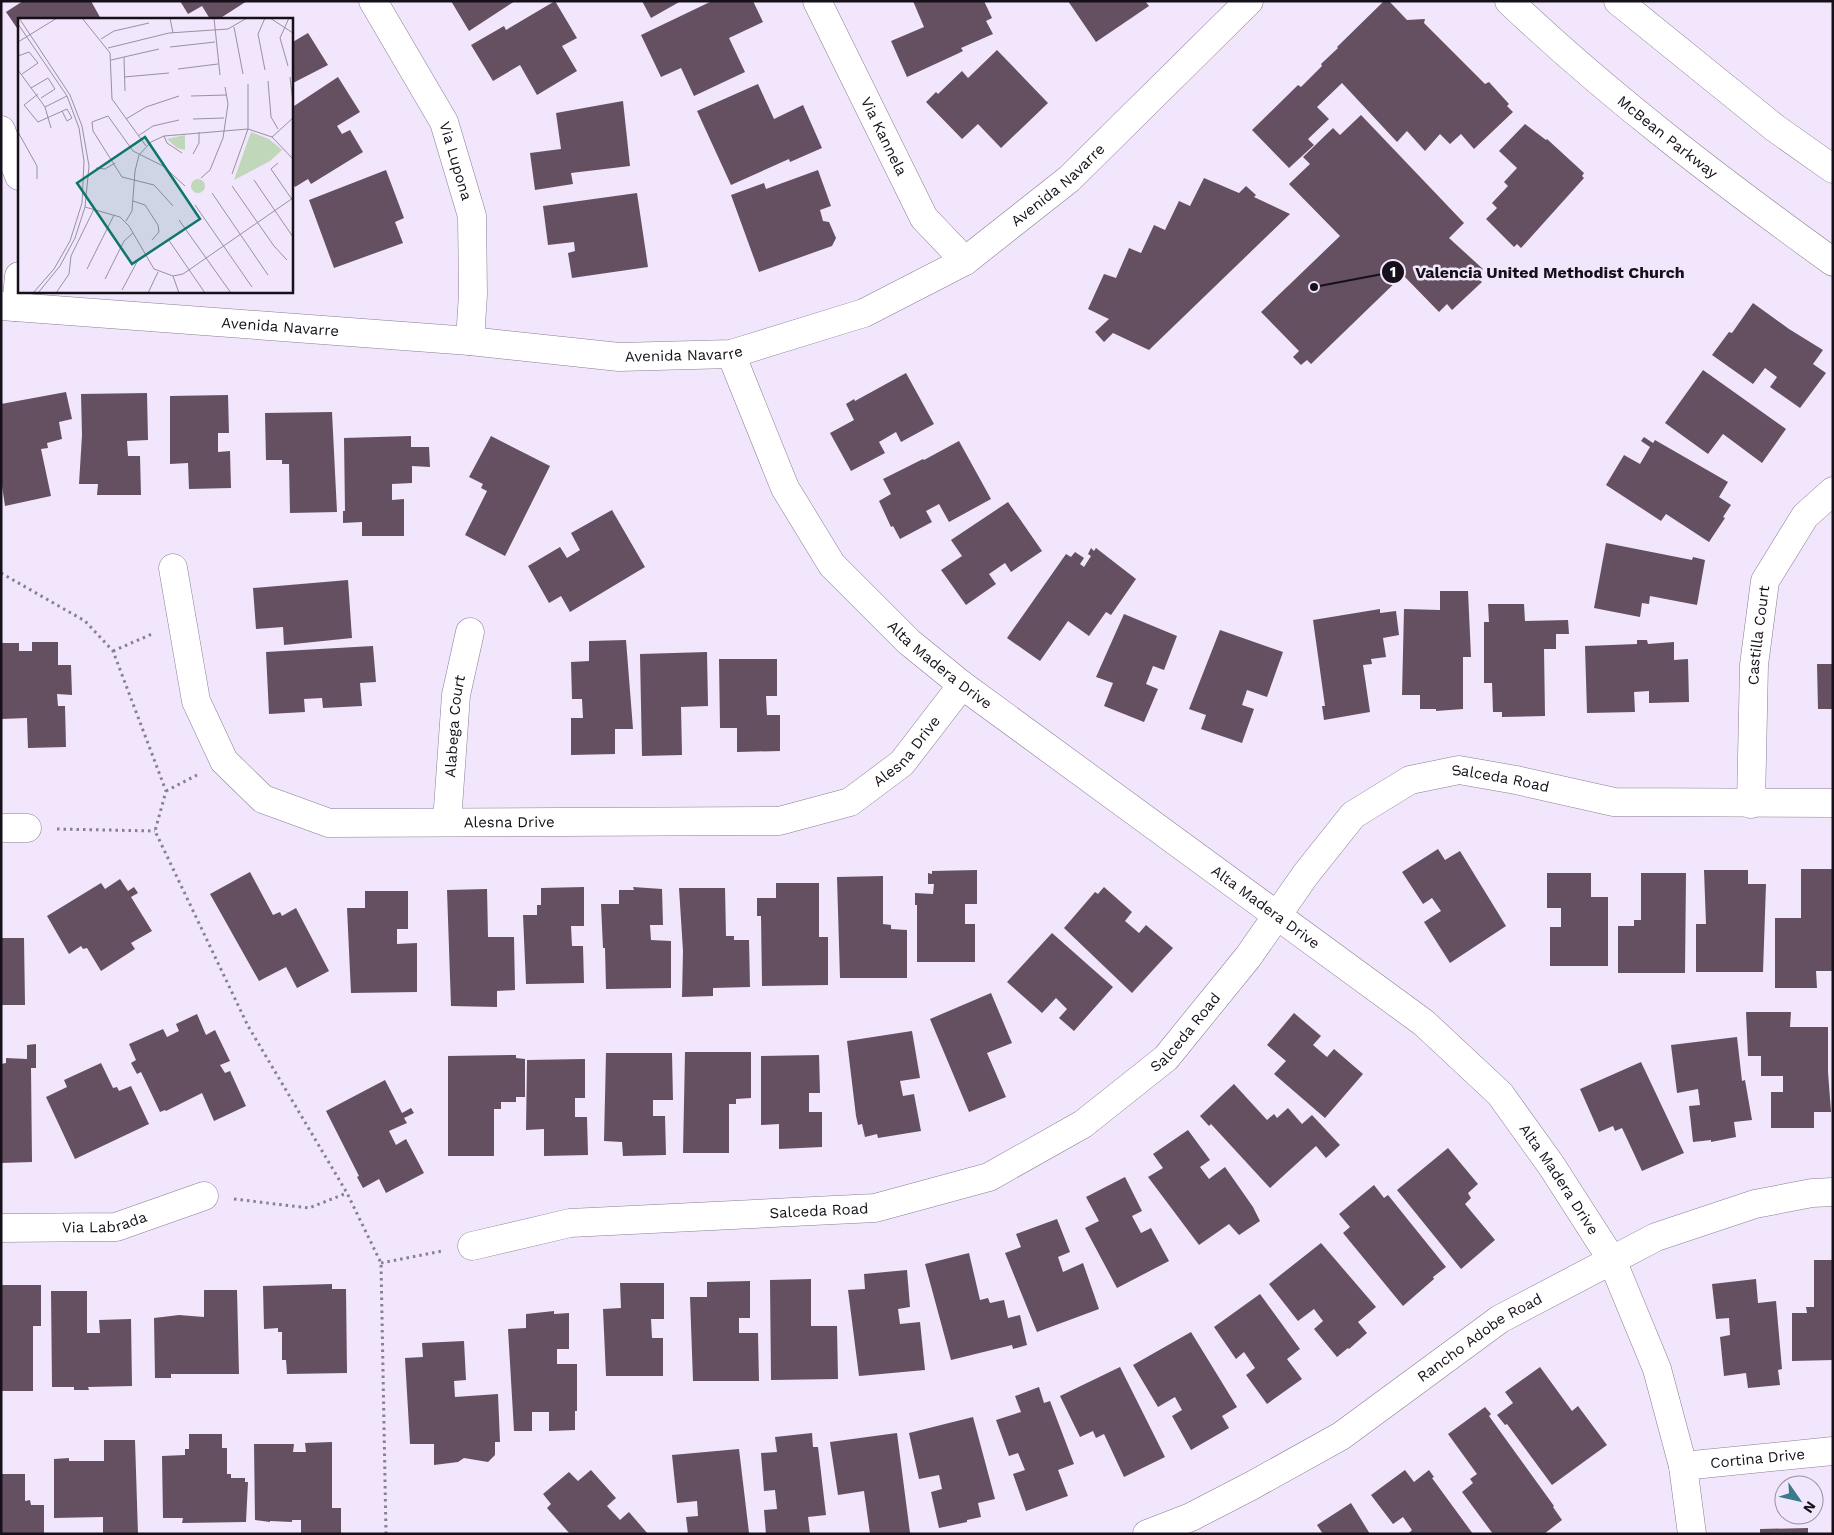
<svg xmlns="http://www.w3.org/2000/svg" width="1834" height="1535" viewBox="0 0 1834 1535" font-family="'Work Sans',sans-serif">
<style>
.building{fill:#655062}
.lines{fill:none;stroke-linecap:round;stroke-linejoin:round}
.street-casing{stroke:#8a7d95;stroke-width:29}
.secondary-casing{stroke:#8a7d95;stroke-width:29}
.path{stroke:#88808f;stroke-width:3;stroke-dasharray:2.5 4;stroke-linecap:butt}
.street{stroke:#fff;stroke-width:28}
.secondary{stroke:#fff;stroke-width:28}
.labels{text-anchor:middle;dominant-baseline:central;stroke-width:5;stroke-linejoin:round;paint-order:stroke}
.street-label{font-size:15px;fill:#151019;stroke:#f1e6fb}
.inset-road{fill:none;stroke:#9990a1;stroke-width:1}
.view{fill:#0f766e;fill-opacity:0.15;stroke:#0f766e;stroke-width:2.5}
.inset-edge{fill:none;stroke:#151019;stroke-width:2.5}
.leader{fill:none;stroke:#151019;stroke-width:2}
.callout-dot{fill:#151019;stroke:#f1e6fb;stroke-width:2}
.mark-label{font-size:15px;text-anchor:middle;font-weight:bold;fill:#fff}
.callout-label{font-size:16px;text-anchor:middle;font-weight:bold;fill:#151019;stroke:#f1e6fb;stroke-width:5;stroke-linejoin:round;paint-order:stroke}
</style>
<rect width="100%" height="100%" fill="#f1e6fb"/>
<path class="building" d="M23 1H91L101 19H19V31L6 12Z
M180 1H247L219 19H210L202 6 188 14Z
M451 1H515L469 31Z
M555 1 577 38 562 46 577 71 537 95 520 65 493 81 471 45 504 26 506 30Z
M642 1H681L651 18Z
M712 1H753L763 22 729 38 745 72 694 96 681 68 661 77 641 35Z
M913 1H984L992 18 986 21 993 34 961 48 963 51 957 54 907 77 891 41 924 27Z
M1068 1H1145L1149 6 1096 42Z
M1384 1H1389L1407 20 1425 19 1424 23 1485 84 1489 82 1509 104 1507 106 1513 112 1474 149 1461 134 1450 144 1440 134 1425 151 1407 131 1397 142 1342 83 1317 107 1329 119 1308 139 1314 145 1289 168 1252 130 1298 85 1301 87 1322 66 1321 64 1338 48 1337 47Z
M308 33 328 65 291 84V43Z
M997 50 1048 103 1001 148 978 124 962 139 926 102 936 92 938 94 962 71 968 78Z
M338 77 360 112 337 126 342 134 350 130 363 152 311 184 308 179 295 187 291 180V108Z
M758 84 774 119 803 105 822 148 790 162 789 159 731 185 697 111Z
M623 101 630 166 571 173 573 184 535 190 530 153 561 149 556 113Z
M1361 115 1464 223 1449 238 1483 269 1475 276 1482 282 1452 310 1447 304 1439 312 1403 275 1311 364 1307 360 1301 365 1293 357 1299 351 1261 312 1340 236 1289 184 1310 164 1303 157 1333 128 1340 135Z
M1525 124 1546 140 1547 139 1584 173 1582 176 1584 178 1521 248 1517 244 1514 247 1486 219 1497 208 1492 203 1508 186 1504 182 1517 168 1499 151Z
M386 170 404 218 395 222 403 243 334 268 309 200Z
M818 170 831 206 820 210 823 221 829 222 836 238 832 246 759 272 731 195 764 183 766 189Z
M1204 178 1239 193 1246 186 1256 195 1254 197 1290 214 1149 350 1113 333 1104 342 1095 332 1109 319 1088 309 1104 274 1116 278 1129 248 1141 253 1154 225 1165 230 1179 201 1190 206Z
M637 193 648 267 572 278 568 253 575 251 574 242 548 245 543 206Z
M1753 303 1789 329 1823 350 1813 364 1826 373 1800 408 1770 387 1777 377 1765 368 1753 384 1712 355 1729 332 1732 333Z
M1703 370 1786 429 1762 463 1723 434 1708 454 1665 423Z
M906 373 934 424 901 442 896 432 879 442 885 453 851 471 830 433 854 420 846 404 854 399 855 401Z
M66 392 72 419 59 422 62 439 47 443 48 448 41 449 51 496 5 506 1 479V404Z
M147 393 148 440 127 441 128 456H140L141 495H97L98 484H79L82 435 81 394Z
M228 395 229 433H218V452L230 451 231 488 189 489 188 463 170 464V396Z
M332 412 337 512 290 513 289 464H282V460H266L265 413Z
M411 436V447H429L430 467 412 466V483L392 484V500L404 499V536H362V522L343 523V511H345L344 438Z
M491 436 550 466 505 556 465 535 487 491 481 488 483 484 469 477Z
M1644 437 1653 443 1655 440 1728 482 1719 497 1731 505 1723 517 1725 518 1709 542 1666 514 1661 521 1606 485 1624 455 1640 464 1650 447 1641 441Z
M959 441 991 499 949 522 939 504 926 511 932 522 900 539 893 526 891 527 879 501 891 494 883 479 923 459 924 460Z
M1008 502 1042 551 1011 572 1005 563 989 574 996 584 966 605 941 570 962 556 951 540Z
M612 510 645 567 570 612 561 596 549 603 528 566 560 547 567 558 580 550 571 533Z
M1606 543 1692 560 1693 557 1705 560 1697 605 1650 596 1649 604 1642 603 1640 617 1594 608Z
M1091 548 1094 551 1096 548 1136 579 1111 615 1106 612 1089 636 1068 621 1040 661 1007 638 1066 554 1071 557 1075 552 1084 558 1080 564 1084 567 1091 556 1088 554Z
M348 580 352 638 284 645 283 627 256 629 253 588Z
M1440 591H1468L1471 657H1463V709L1436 711V709H1420V695H1402L1404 609 1440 610Z
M1488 604H1524L1525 621 1568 620 1569 634H1556V649H1544L1545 716 1502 717V712H1493L1492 683H1484V622H1489Z
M1380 609V613L1396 611 1399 635 1383 638 1386 657 1371 659 1372 664 1363 665 1370 712 1324 720 1322 706H1325L1313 620Z
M1124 614 1177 636 1164 670 1153 666 1146 684 1158 689 1144 722 1104 706 1113 683 1096 677Z
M1220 630 1283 652 1267 697 1247 690 1242 705 1254 709 1242 743 1201 729 1206 715 1189 709Z
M626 640 633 729H615V754L571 755V718H583L582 699H572L571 662 589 661V641Z
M1637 640H1647L1648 644 1674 642V660L1688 659 1689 702 1649 703V691L1634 692 1635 712 1587 713 1585 646 1637 644Z
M32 642H58V665H71L72 695 57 694 58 706H65L66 747 28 748 27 718 1 719V643H19V651H32Z
M373 646 376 682 360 683 362 706 323 708 322 698 304 699 305 712 269 714 266 652Z
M707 652 708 706 681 707 682 755 642 756 640 654Z
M719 659H777V696H766L767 715H780V751L737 752V728H720Z
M1817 664H1833V709H1818Z
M1438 849 1445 860 1460 851 1506 926 1450 963 1424 922 1441 911 1432 898 1423 904 1402 872Z
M1801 869H1833V971H1816L1817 988H1775V918H1801Z
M977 870V904H965V924H975V962H917V905H915V893L933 894 934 884H928V873L932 874V871Z
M1704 870H1748V884H1766L1763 972H1696V924H1706Z
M250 872 273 915 280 912 282 916 296 908 329 971 297 988 286 967 259 981 210 894Z
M1547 873H1591V897H1608V966H1550V927H1561V908H1547Z
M1641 873H1686L1685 973H1618V926H1634V920H1641Z
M883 876V924L891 925V929L907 930V978H840L837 877Z
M120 879 128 891 134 887 138 893 131 897 152 931 131 943 135 949 101 971 87 948 83 949 81 946 69 954 47 916 101 883 105 889Z
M776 883H819V937H828V985L762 986 761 916H757V898H776Z
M584 887V926H571L572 946H583L584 983 526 984 523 915H537V905H541V888Z
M633 887 662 889 663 925H650L651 940 671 941V988L606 989 605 948H603L601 904H619V890H634Z
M1104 887 1132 912 1125 921 1139 933 1146 925 1173 948 1132 993 1064 928 1095 892 1098 894Z
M679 888H725L726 936H734V940H749L750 987 713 988V996L682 997 683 951Z
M487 889 488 937H514L515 990 497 991V1007L451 1006 447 890Z
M365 891H408V929H397V944L417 943V992L351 993 347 908H365Z
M1052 933 1113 987 1074 1031 1059 1018 1067 1009 1056 998 1042 1013 1007 982Z
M1 938H24L25 1005H1Z
M991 993 1012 1043 987 1053 1006 1097 969 1112 930 1019Z
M1746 1012H1791L1790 1027H1828V1072L1831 1112H1814V1128H1771V1092H1783V1076H1761V1056H1748Z
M1294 1013 1321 1036 1313 1045 1327 1057 1334 1049 1363 1074 1325 1118 1274 1074 1286 1061 1267 1045Z
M197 1014 206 1035 215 1030 230 1061 220 1065 225 1073 230 1071 246 1106 214 1121 202 1093 166 1111 165 1110 160 1112 141 1072 137 1074 131 1063 136 1060 129 1044 163 1029 167 1037 179 1031 176 1024Z
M912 1031 920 1078 900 1081 903 1096 914 1094 921 1131 878 1138 877 1134 865 1137 862 1124 858 1125 856 1116 847 1041Z
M1737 1037 1742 1081 1745 1080 1752 1120 1734 1122 1736 1137 1711 1142V1140L1693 1142 1689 1106 1700 1105 1698 1089 1677 1093 1671 1045Z
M36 1044V1068H31L32 1162 1 1163V1064L6 1063V1058L27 1059V1045Z
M685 1052H751V1098L736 1099V1104H729V1153H683Z
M606 1053H672L673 1100H653V1116H665L666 1155 623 1156 622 1142 604 1141Z
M516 1055V1058L525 1059V1097H516V1102H501V1109H494V1156H448V1056Z
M819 1055 820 1093H809V1112H822V1147L779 1149V1124L761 1125V1056Z
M585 1059V1098H575V1117H587L588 1155 544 1156V1129L526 1130 527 1060Z
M1641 1062 1684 1153 1642 1171 1622 1128 1615 1131 1613 1126 1599 1132 1580 1089Z
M101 1063 113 1088 117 1087 119 1091 131 1086 149 1124 75 1159 46 1097 67 1087 64 1080Z
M385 1080 402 1113 411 1108 414 1113 404 1118 407 1123 389 1131 396 1145 406 1139 424 1173 386 1193 379 1179 363 1188 357 1177 359 1176 326 1111Z
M1234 1084 1267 1120 1274 1114 1277 1118 1288 1108 1302 1124 1312 1115 1340 1145 1326 1158 1316 1146 1270 1188 1211 1124 1209 1126 1200 1116Z
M1188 1130 1210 1160 1200 1167 1209 1179 1225 1167 1253 1207 1260 1221 1239 1235 1229 1224 1199 1245 1148 1177 1163 1168 1153 1154Z
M1448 1148 1478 1184 1468 1193 1471 1198 1465 1204 1495 1240 1461 1269 1397 1190Z
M1125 1177 1142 1211 1132 1216 1141 1233 1151 1228 1169 1261 1117 1288 1085 1228 1099 1221 1086 1197Z
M1374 1185 1384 1198 1388 1195 1446 1267 1433 1277 1434 1279 1403 1306 1343 1233 1350 1227 1339 1214Z
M1057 1219 1070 1252 1058 1257 1063 1272 1083 1263 1099 1309 1037 1332 1005 1253 1021 1247 1016 1234Z
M1321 1243 1376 1307 1358 1322 1367 1333 1349 1349 1348 1348 1337 1357 1314 1329 1323 1321 1314 1309 1298 1321 1269 1284Z
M969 1253 980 1300 988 1298 990 1303 1004 1300 1008 1318 1020 1315 1027 1345 1013 1349 1012 1345 951 1360 925 1264Z
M1814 1260H1833V1360L1792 1361V1313H1807L1806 1307H1814Z
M907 1270 910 1307 898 1309 900 1324 920 1322 925 1370 859 1376 848 1290 865 1289 864 1274Z
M811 1279V1326H837L838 1379 771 1380 770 1280Z
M1756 1279 1758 1303 1776 1301 1782 1369 1778 1370 1780 1385 1748 1388 1746 1373 1724 1376 1720 1337 1730 1335 1729 1318 1716 1319 1712 1284Z
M750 1281V1318H739V1333H758L759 1381H693L690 1297H707V1282Z
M620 1283H664V1319H651L652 1338H663V1376H606L603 1309 621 1308Z
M332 1284V1289H346L347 1373 287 1374 286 1360H282V1332H278V1328L264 1329 263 1286Z
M1 1285H41V1326H33V1391H1Z
M204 1290H237L239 1374H171V1378H155L154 1318 179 1315 204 1317Z
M51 1291H87V1333H100L99 1320 131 1319 132 1386 88 1387 89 1390H74V1387H52Z
M1260 1294 1300 1349 1287 1359 1302 1379 1267 1404 1246 1375 1255 1368 1244 1352 1236 1359 1214 1327Z
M554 1311V1314L569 1313V1349H557V1364H577V1411H575V1430L549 1431V1412H532V1431H514L508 1329 526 1328V1314Z
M1191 1332 1237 1407 1222 1416 1229 1428 1191 1450 1172 1416 1182 1410 1175 1397 1158 1407 1133 1365Z
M464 1341 466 1380 454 1381 455 1397 498 1394 500 1442H495V1455L488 1462 464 1458 458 1462 434 1465V1444H410L405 1358 423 1357 422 1343Z
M1120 1367 1165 1457 1124 1477 1104 1434 1096 1438 1093 1431 1080 1437 1060 1396Z
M1540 1367 1572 1411 1578 1406 1607 1445 1552 1485 1507 1424 1505 1425 1497 1415 1513 1403 1505 1392Z
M1039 1387 1044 1403 1050 1401 1074 1464 1058 1470 1068 1496 1026 1511 1013 1474 1025 1470 1018 1453 1009 1456 996 1420 1021 1412 1015 1396Z
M1485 1407 1491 1414 1489 1416 1554 1506 1553 1507 1562 1520 1544 1534H1493L1462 1492 1473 1483 1470 1479 1477 1474 1448 1434Z
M973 1417 995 1499 978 1503 981 1517 967 1520V1522L939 1528 931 1492 942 1489 939 1475 919 1479 909 1433Z
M812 1433 813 1447H818L826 1515 808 1517 810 1534H766L764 1510 777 1509 775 1490 764 1491 761 1453 777 1452 775 1437Z
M897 1433 910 1533 870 1534 864 1491 838 1495 830 1442Z
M189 1434H222V1448H227V1474H231V1478H245V1482H248L246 1522 182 1523 183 1518H163L162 1456 185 1455V1449H189Z
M104 1440H135L138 1534H103V1517L54 1518V1459L69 1458V1461H104Z
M332 1442V1508H341V1534H301V1520H292V1522L270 1521V1522L255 1520 254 1444H294L293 1452H306L305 1443Z
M739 1449 749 1533 688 1534 686 1517 698 1516 697 1501 677 1503 672 1455Z
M591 1470 616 1498 607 1506 620 1520 629 1512 648 1534H570L547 1508 551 1504 543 1494 569 1472 578 1481Z
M1405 1470 1414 1482 1429 1470 1434 1477 1432 1478 1473 1534H1408L1412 1530 1403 1517 1393 1524 1371 1495Z
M1 1474H25V1501L30 1500 31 1505H44V1534H1Z
M1351 1503 1370 1534H1323L1317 1525Z
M1808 1528V1534H1760V1529Z"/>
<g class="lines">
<defs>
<g id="street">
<path id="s1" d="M373 1 444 122 472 216 473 294 470 341"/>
<path id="s2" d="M817 1 924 218 965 261"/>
<path d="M1 130 19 176"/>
<path id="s3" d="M1 306 470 341 619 357 731 354 864 313 965 261 1069 179 1249 1"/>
<path d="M16 307 19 276"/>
<path id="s4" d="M731 354 785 488 832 565 909 642 962 685 1424 1023 1500 1094 1551 1165 1612 1260 1657 1369 1683 1466 1692 1534"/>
<path id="s5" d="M173 568 196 701 224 761 263 799 329 823 779 821 850 802 902 763 962 685"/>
<path id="s6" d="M1751 804 1754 665 1765 581 1805 516 1833 491"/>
<path id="s7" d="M447 822 456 695 470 632"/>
<path d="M1 828H27"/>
<path id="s8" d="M1 1228 116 1227 204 1196"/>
<path id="s9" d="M472 1246 570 1223 875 1208 989 1177 1083 1124 1166 1058 1248 957 1306 874 1353 815 1410 780 1459 770 1516 780 1614 802 1833 803"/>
<path id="s10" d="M1683 1466 1833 1451"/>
<path id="s11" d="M1147 1534 1191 1517 1251 1486 1341 1436 1500 1319 1656 1237 1755 1204 1812 1193 1833 1192"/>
</g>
<g id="secondary">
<path id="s12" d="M1509 1C1610 97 1721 181 1833 262"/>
<path d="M1618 1 1775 128 1833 169"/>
</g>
</defs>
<use href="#street" class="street-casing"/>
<use href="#secondary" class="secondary-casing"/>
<path class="path" d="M1 573 85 621 113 651 166 791 155 831 248 1026 347 1193 381 1263 386 1534
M113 651 152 634
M166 791 197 775
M57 829 155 831
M234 1199 309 1208 347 1193
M381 1263 442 1251"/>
<use href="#street" class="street"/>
<use href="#secondary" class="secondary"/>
</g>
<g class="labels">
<g class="street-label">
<text stroke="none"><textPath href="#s2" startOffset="151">Via Kannela</textPath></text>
<text stroke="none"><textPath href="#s12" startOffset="209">McBean Parkway</textPath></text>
<text stroke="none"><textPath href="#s1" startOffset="181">Via Lupona</textPath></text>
<text stroke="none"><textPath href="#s3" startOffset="1105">Avenida Navarre</textPath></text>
<text stroke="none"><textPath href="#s3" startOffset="280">Avenida Navarre</textPath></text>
<text stroke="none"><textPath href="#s3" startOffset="685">Avenida Navarre</textPath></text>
<text stroke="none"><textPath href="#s6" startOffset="169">Castilla Court</textPath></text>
<text stroke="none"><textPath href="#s4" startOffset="382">Alta Madera Drive</textPath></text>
<text stroke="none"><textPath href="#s7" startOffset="96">Alabega Court</textPath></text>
<text stroke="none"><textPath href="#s5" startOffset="926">Alesna Drive</textPath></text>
<text stroke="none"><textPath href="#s9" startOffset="1204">Salceda Road</textPath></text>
<text stroke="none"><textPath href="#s5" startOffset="506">Alesna Drive</textPath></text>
<text stroke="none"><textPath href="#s4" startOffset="788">Alta Madera Drive</textPath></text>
<text stroke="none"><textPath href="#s9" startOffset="770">Salceda Road</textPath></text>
<text stroke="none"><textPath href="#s4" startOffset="1192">Alta Madera Drive</textPath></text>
<text stroke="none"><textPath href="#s9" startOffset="350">Salceda Road</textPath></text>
<text stroke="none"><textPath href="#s8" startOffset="104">Via Labrada</textPath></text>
<text stroke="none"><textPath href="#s11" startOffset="388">Rancho Adobe Road</textPath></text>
<text stroke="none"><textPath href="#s10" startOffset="75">Cortina Drive</textPath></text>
</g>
</g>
<g transform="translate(18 18)">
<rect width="275" height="275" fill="#f1e6fb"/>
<path d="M233 114 251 121 264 132 252 143 216 162ZM167 117V132L159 130 149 121ZM173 168a7 7 0 1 1 14 0a7 7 0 1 1-14 0Z" fill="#c1d7ba"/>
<path class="inset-road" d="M1 0 52 77 64 108 71 148 67 189 57 220 42 248 20 275M64 0 92 35 94 81 128 128M152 0 155 15M196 0 202 57M247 0 240 16 247 52M252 0 275 15M0 6 49 78 61 110 66 143 64 185 52 223 36 251 15 275M216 9 225 56M83 21 96 13 131 5M0 24 39 0M152 29 197 24M90 30 151 15 210 11 229 0M0 38 11 34 20 45 4 56M106 39 107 73M93 42 141 31M270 48 262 20 271 0M160 51 200 46M0 52 27 89 49 78M106 59 151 55M272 59 275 85M250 63 253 99 260 111M13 70 30 60 37 71 23 80M20 76 6 87 20 104 49 91 54 100 49 103 44 93M173 78 209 77M27 89 33 110M108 101 128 89 161 78M175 101 206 100M0 114 19 148V161M120 118 135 108 161 102M146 118 149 125 164 135M254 119 275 100M175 136 181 125V114M260 145 253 151 275 183M78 150 87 151 97 145M214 156 230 111V66M183 160 192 152 205 120 210 86 207 69M236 162 275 219M214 168 256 228 269 242M194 175 250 257M115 183 127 187 140 207 141 214 134 222M177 187 234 269M155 188 136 167 104 159 75 113 74 104 90 98 115 133 145 148 167 168M67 189 102 199 111 208 136 251 155 258 165 256 275 180M161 202 213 275M108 203 114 193 117 153 121 137 133 124 146 118 230 111 254 119 275 141M150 221 187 275M69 251 96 197M155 258 161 275M87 261 106 223 115 215M104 272 120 242 127 237M38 275 51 256 53 238 76 191M130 275 140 254"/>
<path class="view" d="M127 119 182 201 114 246 59 165Z"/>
<rect width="275" height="275" class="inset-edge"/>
</g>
<path class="leader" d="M1314 287L1393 272"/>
<g class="callout-dot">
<circle cx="1314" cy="287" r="5"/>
<circle cx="1393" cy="272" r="12"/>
</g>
<g class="mark-label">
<text x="1393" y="277">1</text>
</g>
<g class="callout-label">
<text x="1550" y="278">Valencia United Methodist Church</text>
</g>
<rect width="1834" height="1535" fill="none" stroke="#151019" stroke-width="5"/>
<g transform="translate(1799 1500) rotate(124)"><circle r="24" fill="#f1e6fb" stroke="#9990a1"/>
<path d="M0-4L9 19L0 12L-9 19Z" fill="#397a8c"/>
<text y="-8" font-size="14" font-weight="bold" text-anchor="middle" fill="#151019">N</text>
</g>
</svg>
